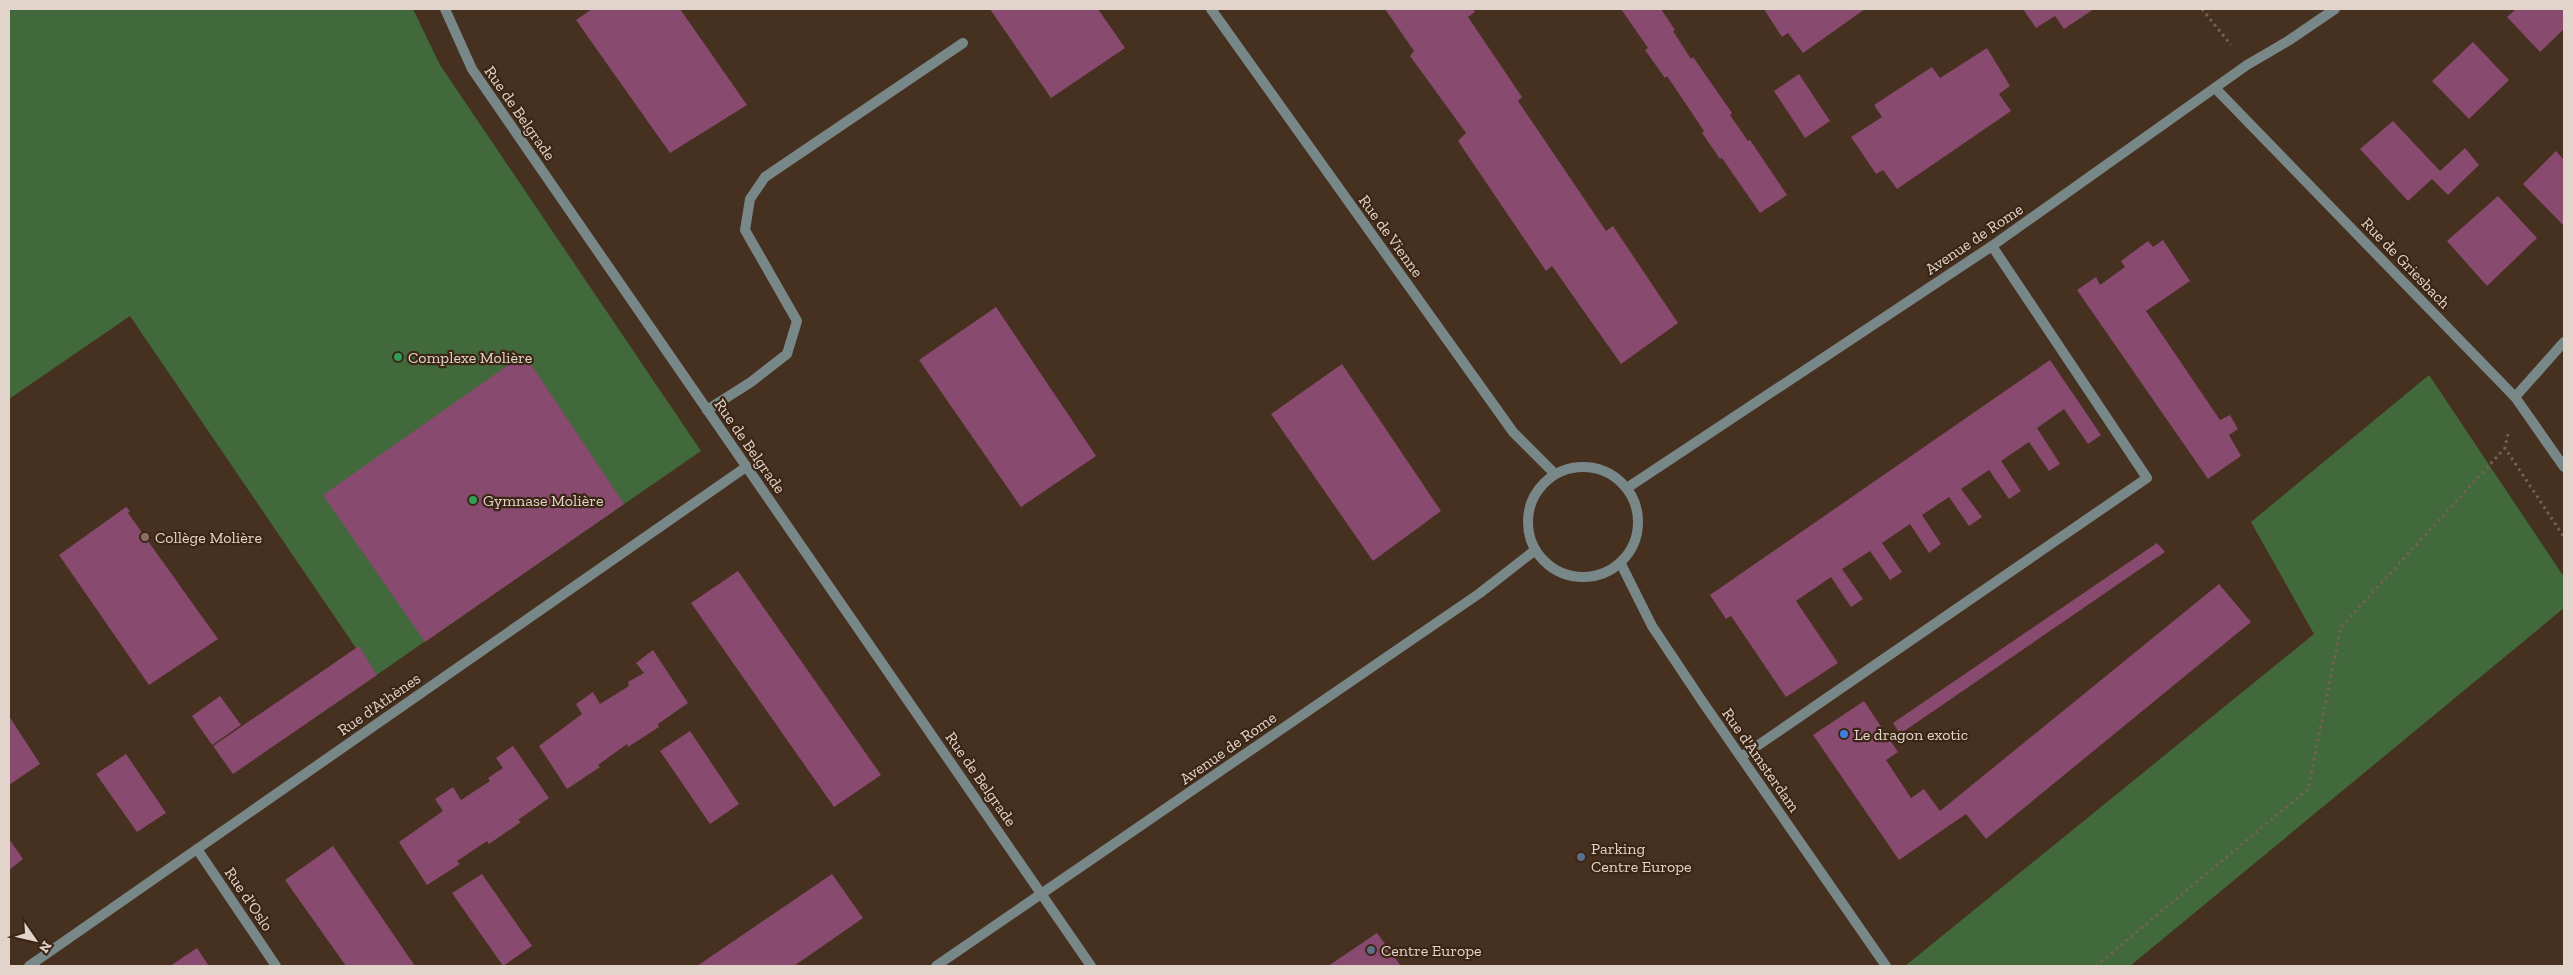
<svg xmlns="http://www.w3.org/2000/svg" width="2573" height="975" viewBox="0 0 2573 975" font-family="'Zilla Slab',serif">
<style>
.green{fill:#41693c}
.building{fill:#884a6f}
.lines{fill:none;stroke-linecap:round;stroke-linejoin:round}
.path{stroke:#756253;stroke-width:3;stroke-dasharray:2.5 4;stroke-linecap:butt}
.service{stroke:#788889;stroke-width:10}
.minor{stroke:#788889;stroke-width:10}
.leisure-dot{fill:#2e9e5b;stroke:#3b2615;stroke-width:2}
.education-dot{fill:#8d6e63;stroke:#3b2615;stroke-width:2}
.shop-dot{fill:#3f7fe0;stroke:#3b2615;stroke-width:2}
.service-dot{fill:#5c6f8a;stroke:#3b2615;stroke-width:2}
.labels{text-anchor:middle;dominant-baseline:central;stroke-width:4.5;stroke-linejoin:round;paint-order:stroke}
.street-label{font-size:16px;fill:#e2d4ca;stroke:#3b2615}
.poi-label{font-size:16px;fill:#e2d4ca;stroke:#3b2615;text-anchor:start}
</style>
<rect width="100%" height="100%" fill="#46301f"/>
<path class="green" d="M9 9H413L440 65 701 451 375 676 130 316 9 399Z
M2429 375 2564 577V608L2130 966H1905L2314 634 2251 522Z"/>
<path class="building" d="M592 9H680L747 105 670 153 576 20Z
M990 9H1098L1125 48 1051 98Z
M1385 9H1473L1475 12 1468 17 1522 97 1518 101 1606 231 1613 226 1678 323 1621 364 1552 266 1546 271 1458 141 1466 133 1410 56 1414 51Z
M1621 9H1661L1675 30 1673 31 1691 59 1693 57 1732 113 1730 115 1748 141 1750 140 1787 195 1760 213 1722 158 1720 159 1702 133 1704 131 1667 76 1665 78 1645 50 1648 48Z
M1764 9H1865L1803 53 1788 33 1782 37Z
M2023 9H2094L2064 29 2055 16 2036 28Z
M2516 9H2564V29L2540 52 2507 17Z
M2473 42 2509 80 2469 119 2432 81Z
M1987 48 2010 86 1999 94 2011 111 1897 189 1883 170 1876 174 1851 137 1882 117 1874 105 1932 67 1940 78Z
M1799 74 1830 121 1805 138 1774 91Z
M2393 121 2440 171 2465 148 2479 165 2448 195 2432 179 2408 201 2360 149Z
M2556 151 2564 160V226L2523 184Z
M2498 196 2537 238 2487 286 2447 241Z
M2163 240 2190 281 2146 311 2220 420 2230 415 2238 429 2229 435 2241 456 2208 479 2077 290 2096 277 2100 285 2125 267 2121 261 2148 241 2153 247Z
M996 307 1096 456 1021 507 919 360Z
M524 354 624 504 425 642 323 495Z
M2050 360 2101 435 2088 444 2064 409 2037 428 2060 464 2049 471 2029 442 2001 461 2021 491 2009 499 1989 470 1961 489 1982 517 1969 526 1949 497 1922 515 1941 544 1929 553 1910 524 1882 543 1902 572 1890 580 1870 551 1842 569 1863 599 1851 607 1831 577 1796 601 1838 663 1786 697 1731 616 1726 619 1710 595Z
M1342 364 1441 511 1373 561 1271 414Z
M126 507 130 511 128 513 218 639 149 685 59 555Z
M2157 543 2165 552 1900 734 1893 723Z
M738 571 881 775 834 807 691 603Z
M2219 584 2251 622 1986 839 1966 814 1899 860 1813 735 1864 701 1898 752 1886 760 1911 798 1924 789 1940 811Z
M359 646 377 675 233 774 213 746Z
M653 650 688 703 658 724 659 727 628 747 627 744 598 765 600 767 567 789 539 746 582 714 576 704 593 692 600 704 629 686 628 682 644 673 636 663Z
M220 696 241 725 212 745 192 716Z
M9 716 40 764 9 785Z
M690 731 739 804 710 824 660 751Z
M513 746 549 798 518 820 521 822 489 844 487 841 457 861 460 864 427 885 399 842 443 811 435 799 453 787 461 800 490 781 488 778 503 768 496 758Z
M126 754 166 813 137 832 96 774Z
M9 839 23 859 9 870Z
M333 846 415 966H346L285 880Z
M482 874 532 946 503 966 452 893Z
M832 874 863 918 794 966H697Z
M1377 933 1401 966H1328Z
M197 948 209 966H170Z"/>
<g class="lines">
<path class="path" d="M2202 9 2231 45
M2508 434 2505 448 2564 537
M2096 966 2308 789 2341 627 2505 448"/>
<path class="service" d="M707 410 751 382 787 354 797 321 745 230 750 199 765 177 963 43
M1741 757 2147 478 1992 246"/>
<path class="minor" d="M445 9 472 69 1091 966
M1211 9 1513 432 1555 474
M2215 88 2515 397 2564 467
M2515 397 2564 342
M1528 522a55 55 0 1 1 110 0a55 55 0 1 1-110 0Z
M1627 488 1992 246 2247 65 2288 41 2335 9
M1621 564 1652 626 1702 701 1886 966
M197 849 276 966
M29 966 746 467
M936 966 1480 593 1534 551"/>
</g>
<g class="leisure-dot">
<circle cx="398" cy="357" r="5"/>
<circle cx="473" cy="500" r="5"/>
</g>
<circle class="education-dot" cx="145" cy="537" r="5"/>
<circle class="shop-dot" cx="1844" cy="734" r="5"/>
<g class="service-dot">
<circle cx="1581" cy="857" r="5"/>
<circle cx="1371" cy="950" r="5"/>
</g>
<g class="labels">
<g class="street-label">
<text transform="translate(520 113) rotate(55)">Rue de Belgrade</text>
<text transform="translate(1391 236) rotate(54)">Rue de Vienne</text>
<text transform="translate(1974 239) rotate(-34)">Avenue de Rome</text>
<text transform="translate(2406 263) rotate(46)">Rue de Griesbach</text>
<text transform="translate(750 446) rotate(55)">Rue de Belgrade</text>
<text transform="translate(379 704) rotate(-35)">Rue d'Athènes</text>
<text transform="translate(1228 748) rotate(-35)">Avenue de Rome</text>
<text transform="translate(1761 760) rotate(55)">Rue d'Amsterdam</text>
<text transform="translate(981 779) rotate(55)">Rue de Belgrade</text>
<text transform="translate(249 899) rotate(56)">Rue d'Oslo</text>
</g>
<g class="poi-label">
<text x="408" y="357">Complexe Molière</text>
<text x="483" y="500">Gymnase Molière</text>
<text x="155" y="537">Collège Molière</text>
<text x="1854" y="734">Le dragon exotic</text>
<text x="1591" y="848">Parking<tspan x="1591" dy="18">Centre Europe</tspan></text>
<text x="1381" y="950">Centre Europe</text>
</g>
</g>
<rect width="2573" height="975" fill="none" stroke="#e2d4ca" stroke-width="20"/>
<g transform="translate(35 940) rotate(124)" stroke="#3b2615" stroke-width="4" paint-order="stroke">
<path d="M0-4L9 19L0 12L-9 19Z" fill="#e2d4ca"/>
<text y="-8" font-size="14" font-weight="bold" text-anchor="middle" fill="#e2d4ca">N</text>
</g>
</svg>
